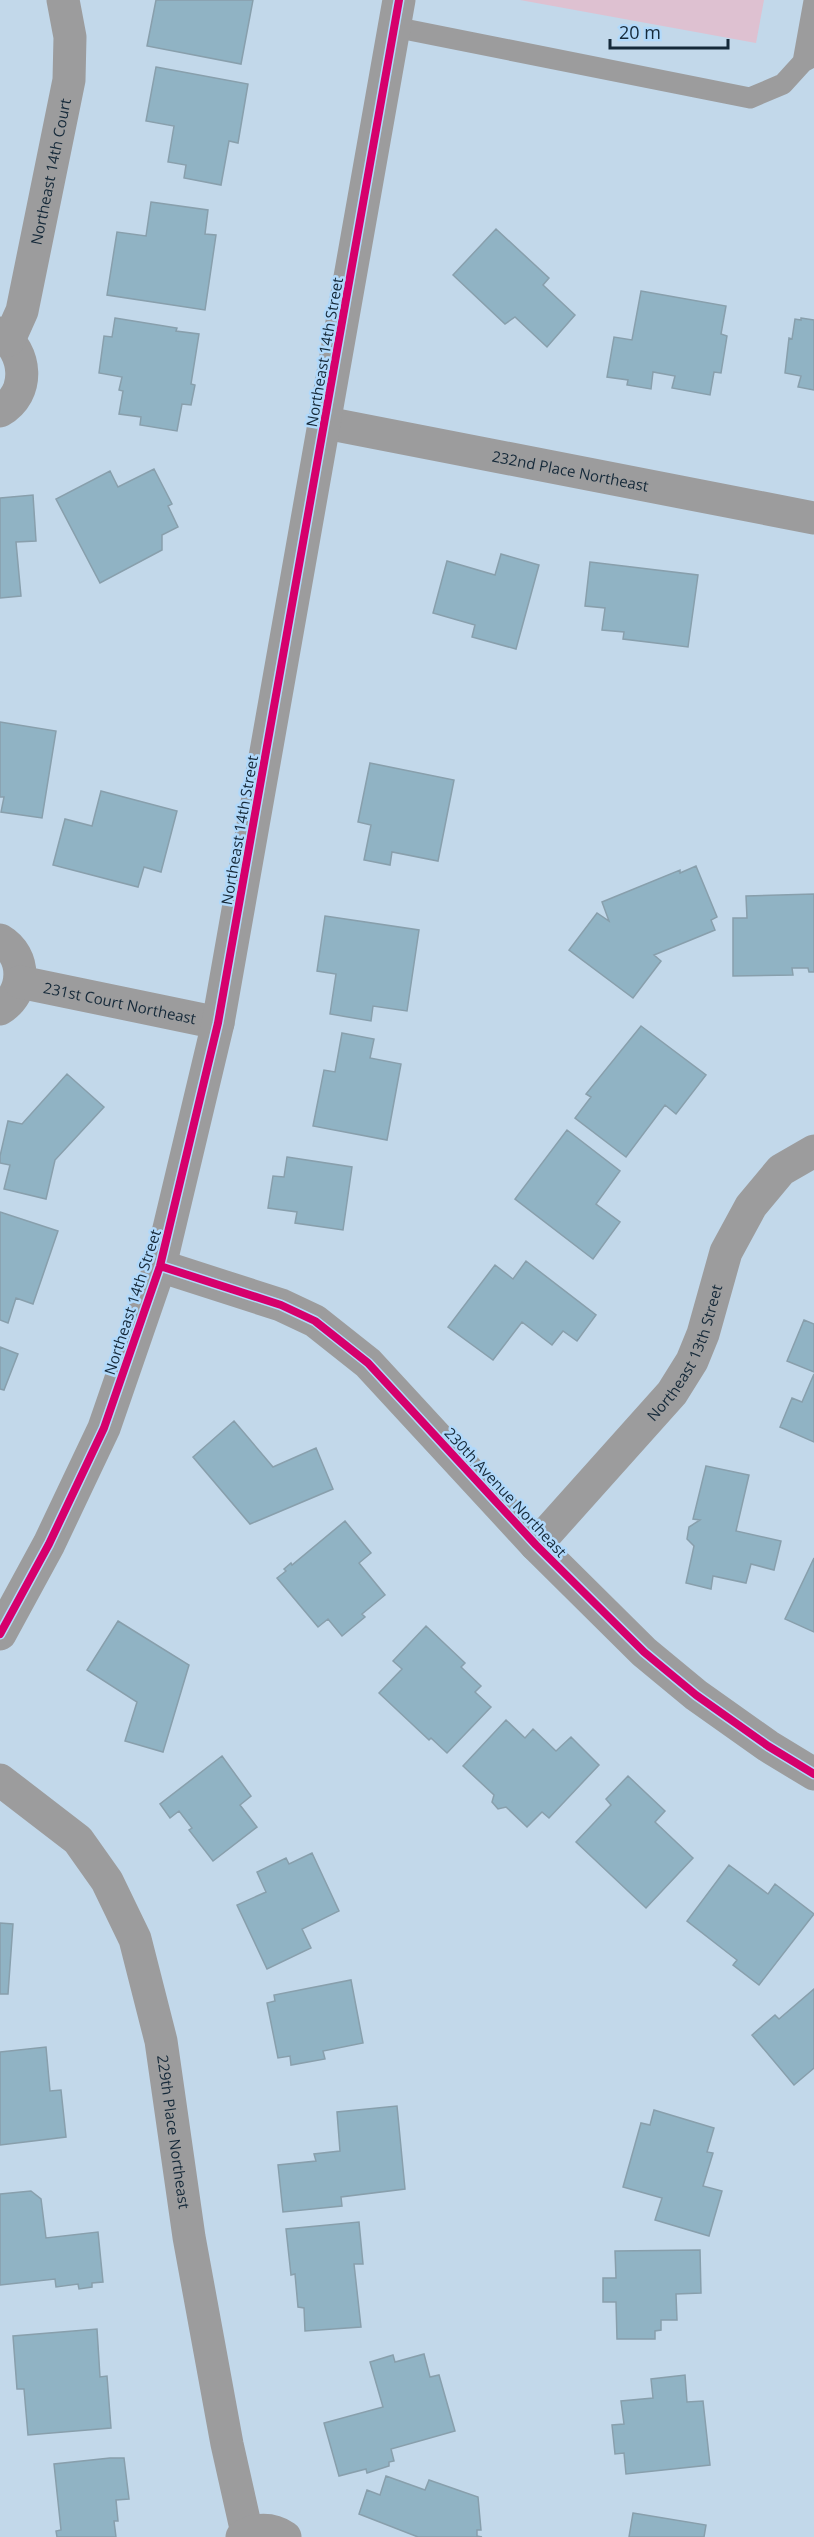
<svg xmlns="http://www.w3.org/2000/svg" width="814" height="2537" viewBox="0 0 814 2537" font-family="'Open Sans',sans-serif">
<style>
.green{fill:#dec1d1}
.building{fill:#90b3c4;stroke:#889fac;stroke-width:1.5}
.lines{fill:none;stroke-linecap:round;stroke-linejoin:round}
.service{stroke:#9c9c9d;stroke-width:21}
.minor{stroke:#9c9c9d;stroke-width:33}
.cycleway-casing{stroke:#b1d9fb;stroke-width:11}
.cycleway{stroke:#d6006c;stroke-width:8}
.labels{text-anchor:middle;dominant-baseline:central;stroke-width:5;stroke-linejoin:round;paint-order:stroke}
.street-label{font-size:15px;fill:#152939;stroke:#b1d9fb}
</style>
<rect width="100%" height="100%" fill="#c2d8ea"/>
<path class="green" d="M520 0H764L756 43Z"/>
<path class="building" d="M156 0H253L241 64 147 46Z
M156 67 248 84 238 143 229 141 221 185 184 178 186 165 168 162 174 126 146 121Z
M151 202 208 210 205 234 216 235 205 310 107 295 117 232 146 236Z
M496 229 549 278 543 285 575 315 547 347 515 317 505 324 453 275Z
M641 291 726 306 721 334 727 336 721 373 714 372 710 395 672 388 675 376 653 372 651 389 627 385 628 380 607 377 614 337 632 340Z
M115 318 177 328 176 331 199 334 191 384 195 385 191 405 182 404 177 431 140 425 141 417 119 414 123 391 119 390 122 377 99 373 104 336 112 337Z
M801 318 814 320V390L798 387 801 376 785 373 789 338 792 339 795 319 801 320Z
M154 469 172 504 168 506 178 527 162 535V550L100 583 56 499 110 471 118 487Z
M33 495 36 541 16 542 21 596 0 598V498Z
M501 554 539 565 516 649 472 637 475 625 433 613 447 561 495 575Z
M590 562 698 575 688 647 623 639 624 632 602 630 605 608 585 606Z
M0 722 56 731 42 818 1 812 4 797H0Z
M370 763 454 780 438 861 392 852 390 865 364 860 371 825 358 822Z
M101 791 177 811 161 872 144 867 138 887 53 865 65 819 92 826Z
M696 866 717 917 711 920 715 930 654 955 661 961 633 998 569 950 597 913 609 921 602 902 680 870V873Z
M814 894V972H809L808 968H792L793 975 733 976V918H747L746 896Z
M325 916 419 930 407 1011 373 1006 371 1021 330 1014 336 974 317 971Z
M641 1026 706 1075 676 1114 665 1105 626 1157 575 1118 591 1097 586 1094Z
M342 1033 374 1039 370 1058 401 1064 387 1140 313 1126 324 1070 335 1072Z
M67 1074 104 1107 55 1160 46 1199 4 1189 10 1165 0 1163V1156L8 1121 22 1124Z
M567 1130 620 1171 596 1204 620 1222 593 1259 515 1199Z
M287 1157 352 1167 343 1230 295 1223 297 1212 268 1208 273 1176 284 1177Z
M0 1212 58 1231 33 1304 16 1298 8 1323 0 1320Z
M526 1261 596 1315 577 1341 563 1331 552 1345 522 1322 493 1360 448 1327 495 1265 513 1279Z
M804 1320 814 1324V1372L787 1361Z
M0 1347 18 1354 4 1390 0 1389Z
M814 1374V1442L780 1427 792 1398 802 1402Z
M234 1421 273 1467 316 1448 333 1489 250 1524 193 1457Z
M706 1466 749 1475 736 1531 781 1541 774 1570 751 1564 746 1583 713 1576 711 1589 686 1583 694 1546 687 1539 689 1527 700 1520 693 1519Z
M345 1521 371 1553 359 1563 385 1595 362 1614 365 1617 342 1636 328 1619 318 1627 277 1578 286 1571 284 1569 291 1563 292 1565Z
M814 1558V1632L785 1619Z
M118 1621 189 1665 163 1752 125 1741 137 1702 87 1670Z
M426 1626 465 1663 461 1667 481 1686 475 1692 491 1707 447 1753 431 1738 429 1740 379 1693 402 1669 393 1661Z
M506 1720 525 1738 533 1729 556 1751 571 1737 599 1765 549 1818 542 1812 527 1827 506 1807 498 1809 492 1802 494 1795 463 1766Z
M222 1756 251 1796 240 1805 257 1827 213 1861 189 1830 192 1828 179 1811 170 1818 160 1804Z
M628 1776 665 1811 655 1822 693 1858 646 1908 576 1842 611 1805 606 1799Z
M312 1853 339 1911 302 1929 311 1948 267 1969 237 1905 266 1892 257 1872 286 1858 289 1864Z
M729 1865 768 1894 775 1884 814 1914 759 1985 733 1965 737 1960 687 1921Z
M0 1923 13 1924 8 1994H0Z
M351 1980 363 2043 323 2051 325 2059 291 2065 290 2056 278 2058 267 2003 275 2001 274 1995Z
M814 1989V2068L794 2085 752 2035 775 2015 779 2019Z
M46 2047 50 2091 61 2090 66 2137 0 2145V2052Z
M397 2106 405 2189 341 2197 342 2206 283 2212 278 2165 316 2161 314 2154 340 2151 337 2112Z
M654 2110 714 2128 707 2152 713 2153 703 2186 722 2191 709 2236 655 2220 662 2198 623 2187 641 2123 650 2125Z
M31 2191 41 2199 46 2238 98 2232 103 2282 92 2283V2287L79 2289 78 2284 56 2287 55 2279 0 2285V2194Z
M359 2222 363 2264H354L361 2327 305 2331 304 2308 298 2307 295 2274 291 2275 286 2229Z
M700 2250 701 2293 676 2294 677 2320H661V2330L655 2331V2339H617L616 2302H603V2278H616L615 2251Z
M97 2329 100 2377 107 2376 111 2428 28 2435 24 2389H17L13 2336Z
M424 2354 430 2377 439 2375 455 2431 391 2449 394 2461 389 2462V2466L367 2473 366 2469 339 2476 324 2423 383 2407 370 2362 393 2355 395 2362Z
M685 2375 687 2402 703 2401 710 2465 626 2474 624 2453 615 2454 612 2425 624 2424 621 2401 653 2398 651 2379Z
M110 2458H124L129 2499 116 2500 118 2521H114L116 2537H57L56 2531 61 2530 54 2464Z
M386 2476 425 2490 429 2480 478 2497 481 2530H477V2536L482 2537H418L359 2514 367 2490 380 2495Z
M633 2513 706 2525 704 2537H629Z"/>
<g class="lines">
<path class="service" d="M394 27 750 98 783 84 803 62 814 56
M803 62 814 1"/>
<g class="minor">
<path d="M0 333C27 352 31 393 0 411"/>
<path id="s1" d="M9 340 22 311 69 80 70 37 63 0"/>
<path id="s2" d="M326 423 814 518"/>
<path d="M0 940C27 956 26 993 0 1009"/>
<path id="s3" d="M20 982 218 1023"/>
<path d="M160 1266 281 1305 315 1321 368 1363 536 1545 644 1652 696 1695 768 1746 814 1774"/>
<path id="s4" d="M536 1545 672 1393 692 1361 703 1334 726 1252 751 1206 781 1170 814 1151"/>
<path d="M0 1634 49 1544 104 1428 160 1266 218 1023 399 0"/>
<path id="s5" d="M0 1780 78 1840 107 1881 135 1939 161 2041 189 2237 227 2444 247 2533"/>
<path d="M242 2537C255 2528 272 2528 285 2537"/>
</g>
<defs>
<path id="cycleway" d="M160 1266 281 1305 315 1321 368 1363 536 1545 644 1652 696 1695 768 1746 814 1774
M0 1634 49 1544 104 1428 160 1266 218 1023 399 0"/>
</defs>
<use href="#cycleway" class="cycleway-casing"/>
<use href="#cycleway" class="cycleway"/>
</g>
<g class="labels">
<g class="street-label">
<text stroke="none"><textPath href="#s1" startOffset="174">Northeast 14th Court</textPath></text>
<text transform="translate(324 352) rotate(-80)">Northeast 14th Street</text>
<text stroke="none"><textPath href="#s2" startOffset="249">232nd Place Northeast</textPath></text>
<text transform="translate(239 830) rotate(-80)">Northeast 14th Street</text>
<text stroke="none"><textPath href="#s3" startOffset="102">231st Court Northeast</textPath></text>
<text transform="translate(132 1302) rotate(-72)">Northeast 14th Street</text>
<text stroke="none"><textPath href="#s4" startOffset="246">Northeast 13th Street</textPath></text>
<text transform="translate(506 1492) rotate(47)">230th Avenue Northeast</text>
<text stroke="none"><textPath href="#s5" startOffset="410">229th Place Northeast</textPath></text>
</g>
</g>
<path d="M610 39v9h118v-9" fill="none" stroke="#152939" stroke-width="3"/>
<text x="619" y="39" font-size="18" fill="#152939" stroke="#b1d9fb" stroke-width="4.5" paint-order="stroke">20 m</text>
</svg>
